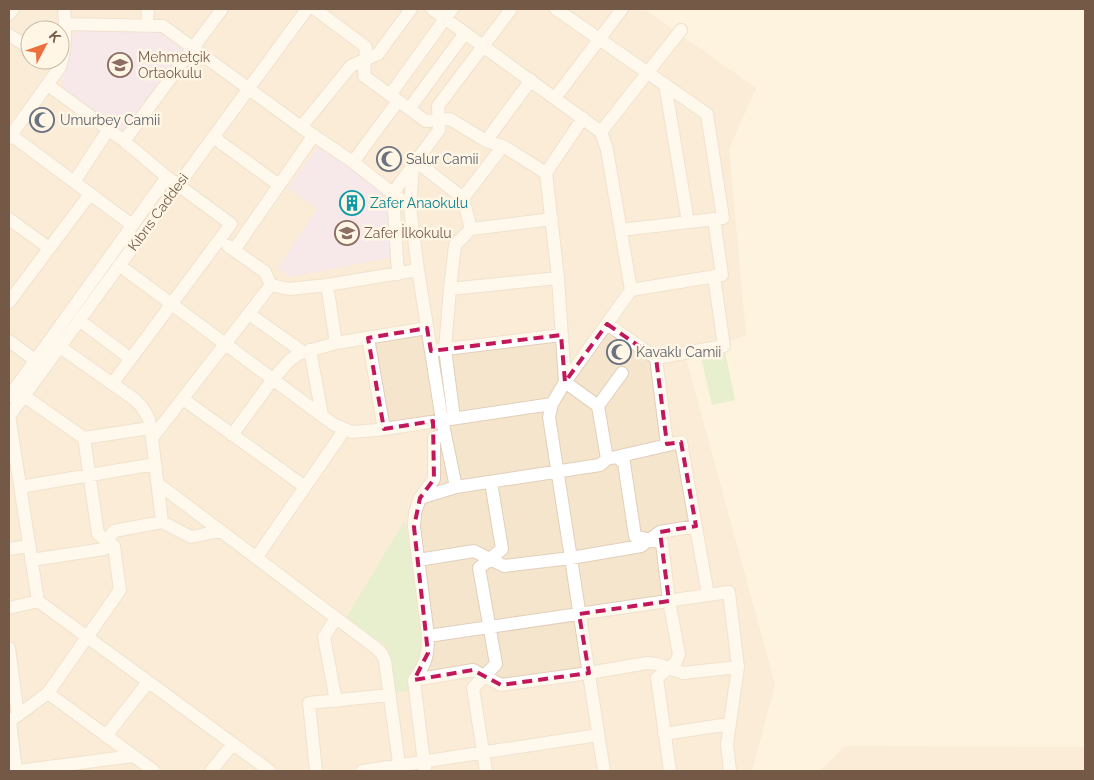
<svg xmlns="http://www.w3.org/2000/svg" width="1094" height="780" viewBox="0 0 1094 780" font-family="Raleway,sans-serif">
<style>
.residential{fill:#f5e5cc;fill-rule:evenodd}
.education{fill:#f0dbf9}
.green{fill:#cceabc}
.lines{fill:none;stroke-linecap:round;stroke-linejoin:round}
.minor-casing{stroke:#e1cfba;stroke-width:14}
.minor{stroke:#fff;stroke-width:12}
.marked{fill:none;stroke:#c2185b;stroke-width:4;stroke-dasharray:10 6;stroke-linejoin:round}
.labels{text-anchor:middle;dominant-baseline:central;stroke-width:5;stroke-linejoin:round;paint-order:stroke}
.education-label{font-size:14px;fill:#785e54;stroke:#fff6e5;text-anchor:start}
.worship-label{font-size:14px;fill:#5b616d;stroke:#fff6e5;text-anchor:start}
.culture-label{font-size:14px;fill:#0d838f;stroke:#fff6e5;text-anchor:start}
.street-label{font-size:14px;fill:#735946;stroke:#fff6e5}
</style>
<rect width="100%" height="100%" fill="#fdf3de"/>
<path class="residential" d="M9 9H644L756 88 729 149 746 335 686 358 775 685 752 771H9ZM30 30H60V60H30Z
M845 746 1085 747V771H820Z"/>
<path class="education" d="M83 28 163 29 188 47 121 135 64 92 61 83 70 39Z
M320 144 390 195 394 257 290 277 278 268 317 209 288 188Z"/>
<path class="green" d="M725 352 735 400 712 405 701 357Z
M405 520 426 654 411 677 407 691 394 692 390 660 386 646 346 618Z"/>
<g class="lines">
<defs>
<path id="minor" d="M315 9 366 47 364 76 426 121 450 119 486 141 503 146 546 173
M432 9 601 132 607 150 631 290 565 382 552 404 549 417 604 771
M556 9 707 114 723 218 621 230
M9 14 13 9
M66 24 163 26 301 127 353 162 410 207
M147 25 148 9
M9 35 30 48
M665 84 688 222
M48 85 124 141 167 177 231 224 112 384
M390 95 452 9
M555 98 622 9
M409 109 465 33
M583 118 546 173 558 278 565 382 598 406 607 459
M301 127 351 66 378 54 411 9
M601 132 681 30
M11 135 132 225
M213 137 279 185
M9 138 60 67C66 49 66 28 64 9
M124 141 222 9
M486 141 531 80
M353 162 398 101
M417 162 463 198 471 229 455 245 450 289 445 349 454 418
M413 167 410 207 418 270 442 420 456 487
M74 182 108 130
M463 198 503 146
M9 219 49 248
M471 229 552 219
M228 246 265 272 271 285
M234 250 314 135
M119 265 333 424 352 432 377 430 552 404
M398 274 393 193 439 130 438 106 511 9
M271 285 289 289 327 285 418 270
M327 285 336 343
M450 289 558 278
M631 290 722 275 714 219
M9 302 90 194
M249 314 303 352
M79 320 131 359
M607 324 656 358 724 346 714 277
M368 338 384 429
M9 341 35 360
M60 347 134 399 142 407 149 419 152 438 162 522
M310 350 322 415
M438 350 561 335
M656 358 667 444
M9 397 167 177
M183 399 305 487
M598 406 622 373
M9 415 38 601 270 771
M10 415 307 9
M232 435 273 379 289 361 298 354 336 343 427 328
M84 438 150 428
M152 438 271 285
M617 457 624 463 635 536 662 543 669 601 679 654 676 662 657 678 670 771
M157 483 376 648 382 654 385 661 400 771
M20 487 155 464
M420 498 456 487 600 465 607 459 681 442 708 595
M9 549 29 546
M256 558 345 429
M31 560 104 549 107 540 114 531 162 522 191 537 219 531
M418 560 474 551 504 566 571 558 641 546 660 532 696 526
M9 608 38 601
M428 636 729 592 738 667 727 744 730 771
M9 648 18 715
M414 680 473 670 501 685 589 673 647 663 657 664 683 673 738 667
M48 693 154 771
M336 701 324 637 336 618
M10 721 48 693 120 590 114 546 98 534 84 438 24 396
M10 721 16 771
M664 734 729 724
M106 736 148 682
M18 771 133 756
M211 771 233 744
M316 771 309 703 390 695
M362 771 598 735
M425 771 414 680C426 664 428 656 428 636L414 527 415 513 420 498 434 479V438L445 434
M486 771 473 688 496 664 479 568 502 549 491 482"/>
</defs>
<use href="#minor" class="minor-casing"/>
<use href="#minor" class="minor"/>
</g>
<path d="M0 0H1094V780H0ZM607 324 656 358 667 444 681 442 696 526 660 532 669 601 579 614 589 673 501 685 473 670 414 680 428 653 414 527 420 498 434 479 433 421 384 429 368 338 427 328 431 351 561 335 565 382Z" fill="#fdf3de" fill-opacity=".55" fill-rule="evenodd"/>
<path class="marked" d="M607 324 656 358 667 444 681 442 696 526 660 532 669 601 579 614 589 673 501 685 473 670 414 680 428 653 414 527 420 498 434 479 433 421 384 429 368 338 427 328 431 351 561 335 565 382Z"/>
<defs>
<symbol id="school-ring" viewBox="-11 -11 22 22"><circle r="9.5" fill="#fff6e5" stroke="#8d6e63" stroke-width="1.5"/><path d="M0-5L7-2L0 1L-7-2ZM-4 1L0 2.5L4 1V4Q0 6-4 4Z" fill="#8d6e63"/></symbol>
<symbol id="mosque-ring" viewBox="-11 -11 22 22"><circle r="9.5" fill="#fff6e5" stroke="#6b7280" stroke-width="1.5"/><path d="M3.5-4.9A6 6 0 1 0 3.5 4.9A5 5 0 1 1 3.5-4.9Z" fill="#6b7280"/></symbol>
<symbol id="building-ring" viewBox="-11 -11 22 22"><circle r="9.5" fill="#fff6e5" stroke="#0f9aa8" stroke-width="1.5"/><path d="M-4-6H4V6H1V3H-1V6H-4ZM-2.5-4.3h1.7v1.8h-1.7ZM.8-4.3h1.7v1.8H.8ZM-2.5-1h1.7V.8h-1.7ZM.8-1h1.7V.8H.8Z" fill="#0f9aa8"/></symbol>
</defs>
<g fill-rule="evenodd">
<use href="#school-ring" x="106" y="51" width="28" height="28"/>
<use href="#mosque-ring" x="28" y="106" width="28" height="28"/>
<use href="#mosque-ring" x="375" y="145" width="28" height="28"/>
<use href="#building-ring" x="338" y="189" width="28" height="28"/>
<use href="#school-ring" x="333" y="219" width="28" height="28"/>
<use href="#mosque-ring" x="605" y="338" width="28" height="28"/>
</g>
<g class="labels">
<g class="education-label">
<text x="138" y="57">Mehmetçik<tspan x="138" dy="16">Ortaokulu</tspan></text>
<text x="364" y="233">Zafer İlkokulu</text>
</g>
<g class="worship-label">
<text x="60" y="120">Umurbey Camii</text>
<text x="406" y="159">Salur Camii</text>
<text x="636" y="352">Kavaklı Camii</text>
</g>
<g class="culture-label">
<text x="370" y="203">Zafer Anaokulu</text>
</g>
<g class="street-label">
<text transform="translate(158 212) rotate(-54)">Kıbrıs Caddesi</text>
</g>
</g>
<rect width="1094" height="780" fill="none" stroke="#735946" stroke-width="20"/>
<g transform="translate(45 45) rotate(49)"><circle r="24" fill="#fff6e5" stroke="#c7b7a5"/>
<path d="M0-4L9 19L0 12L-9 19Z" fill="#ec6f3d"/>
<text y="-8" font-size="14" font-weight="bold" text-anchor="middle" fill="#735946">K</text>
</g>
</svg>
